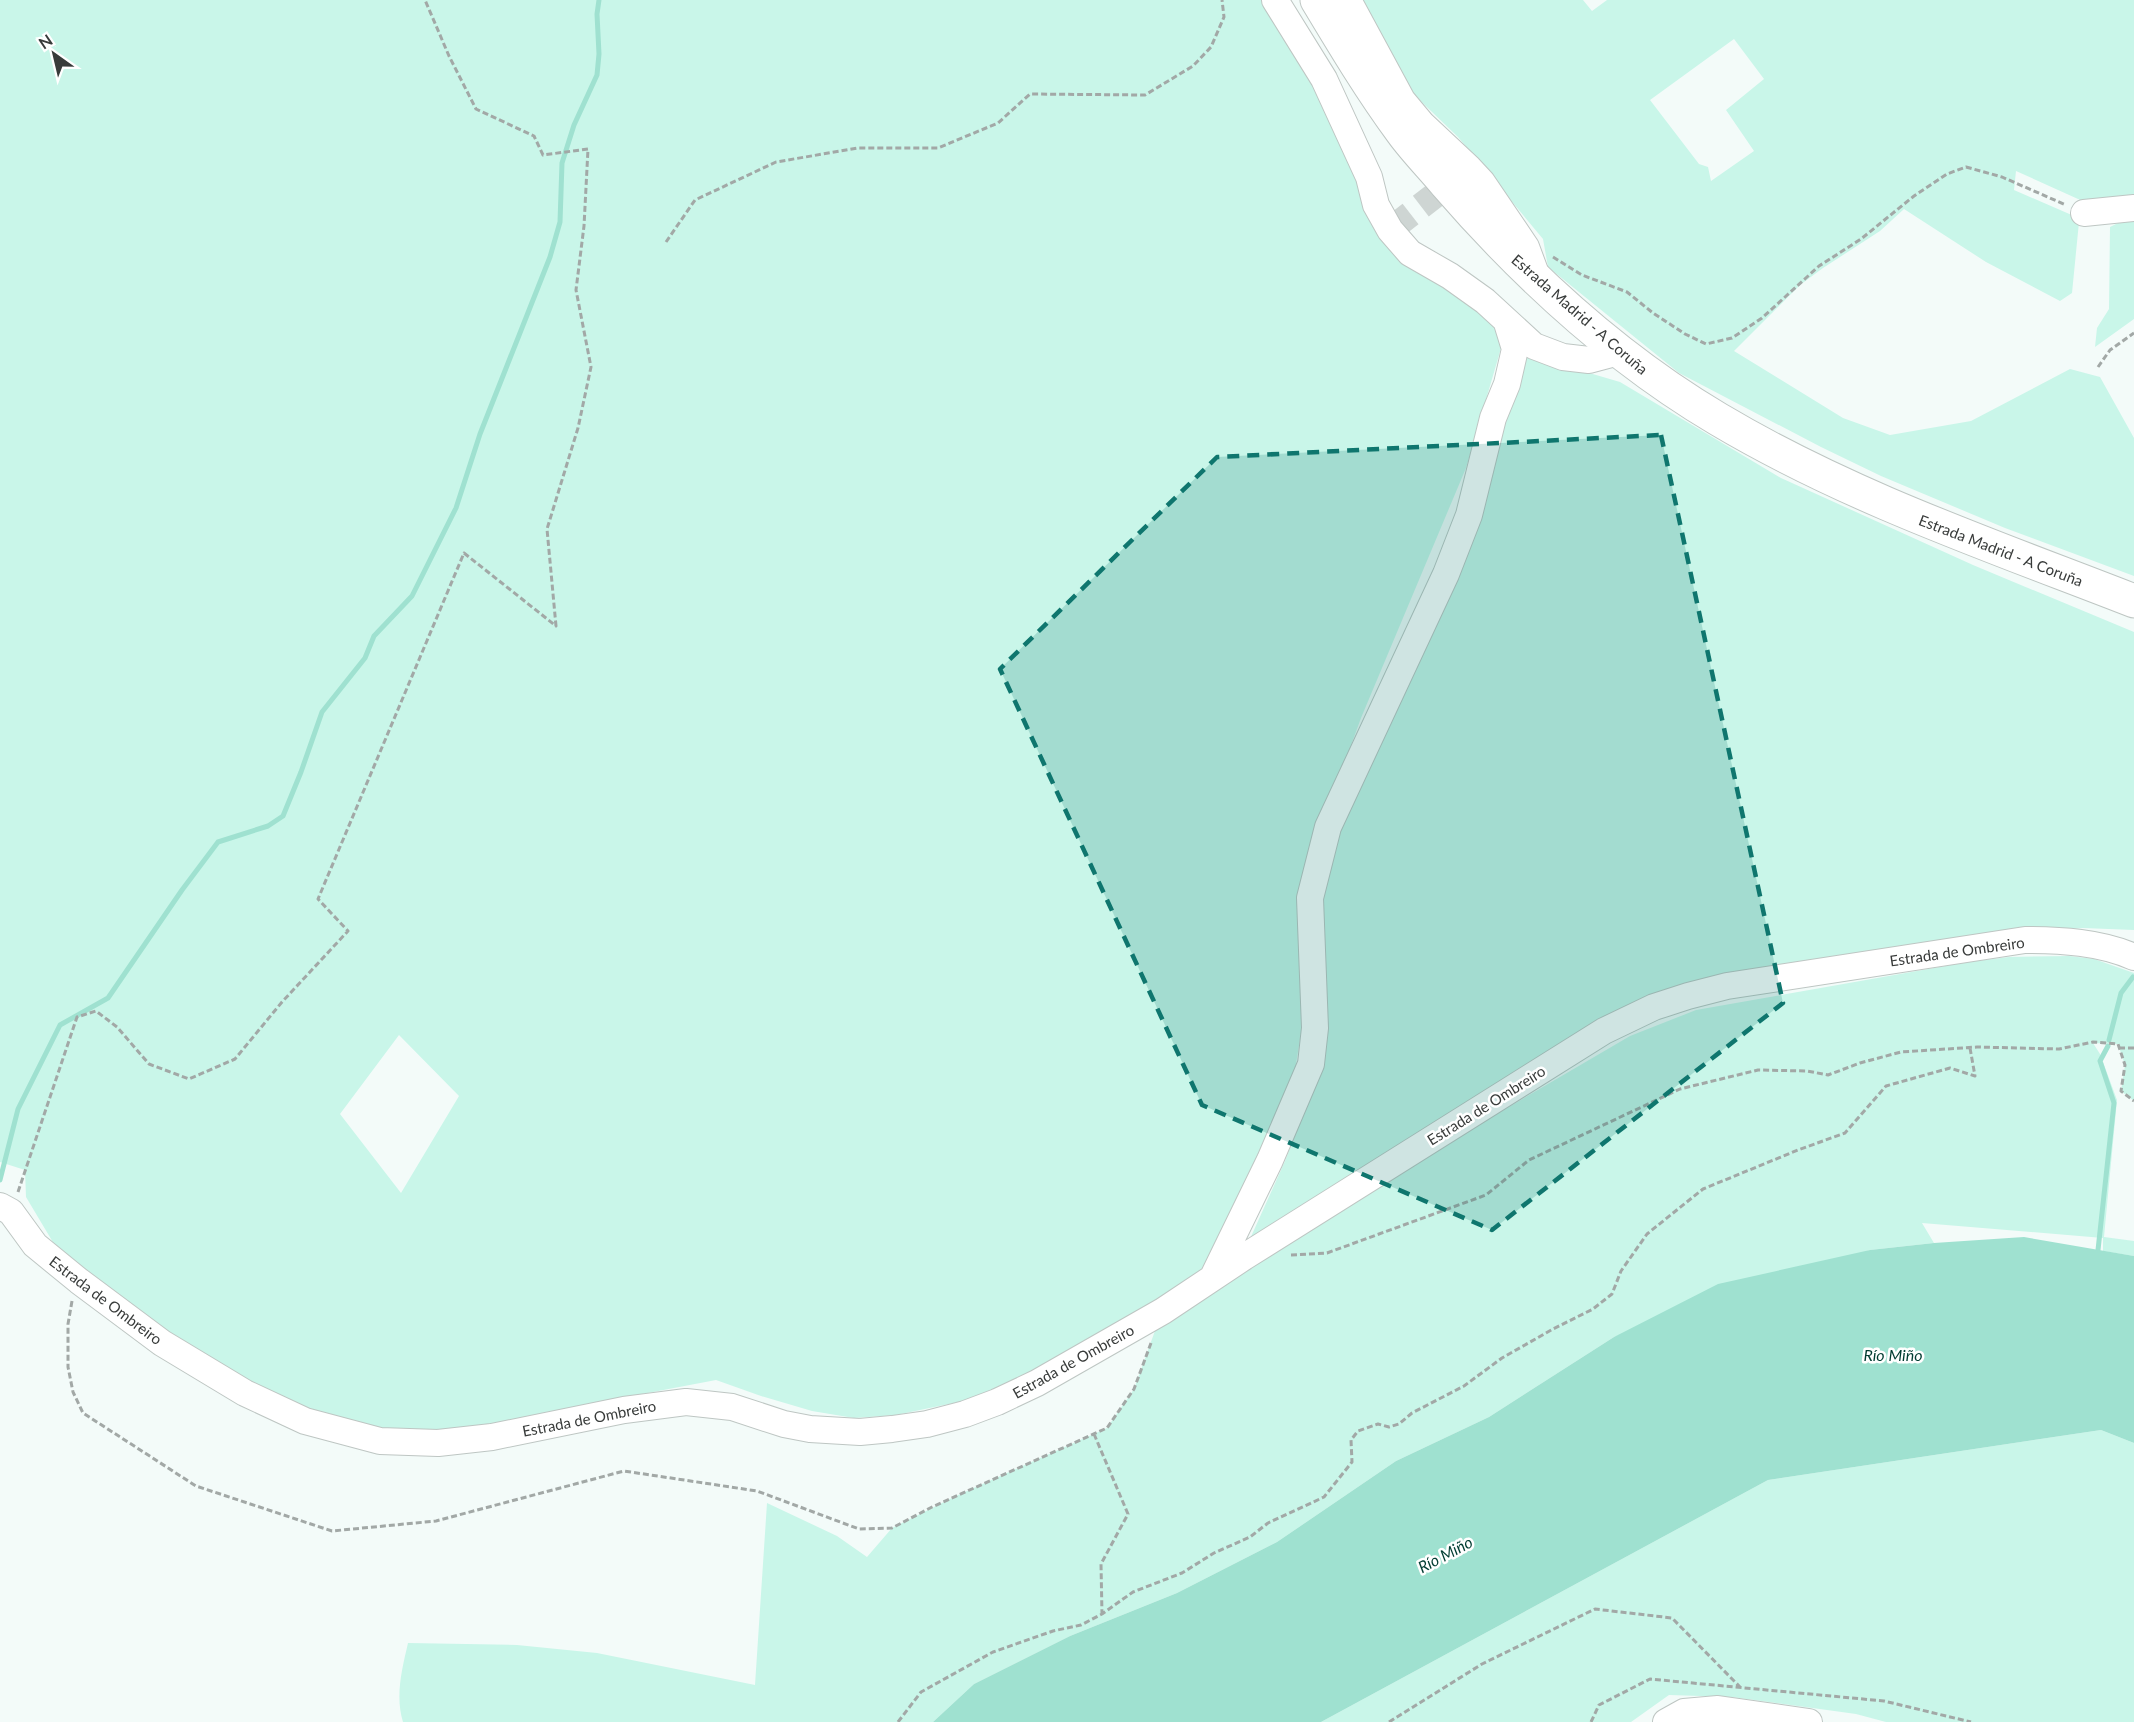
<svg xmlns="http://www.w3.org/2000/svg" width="2134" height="1722" viewBox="0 0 2134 1722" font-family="Lato,sans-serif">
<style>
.green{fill:#c9f6e9;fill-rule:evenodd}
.water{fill:#9fe1d0}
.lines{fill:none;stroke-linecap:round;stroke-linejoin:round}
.stream{stroke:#9fe1d0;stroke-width:5}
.minor-tunnel{stroke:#ced5d3;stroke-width:26;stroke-dasharray:26 13;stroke-linecap:butt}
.minor-casing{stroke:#bec6c3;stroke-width:28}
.highway-casing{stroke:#bec6c3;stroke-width:35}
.path{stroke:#a2a8a6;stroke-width:3;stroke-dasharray:6 3;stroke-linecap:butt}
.minor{stroke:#fff;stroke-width:26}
.highway{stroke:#fff;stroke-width:33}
.marked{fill:#0f766e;fill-opacity:0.2;stroke:#0f766e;stroke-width:4.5;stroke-dasharray:12 8;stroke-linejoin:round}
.labels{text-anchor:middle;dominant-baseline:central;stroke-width:5;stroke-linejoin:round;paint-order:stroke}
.street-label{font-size:15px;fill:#383b3a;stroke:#fff}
.water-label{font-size:16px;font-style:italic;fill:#003c31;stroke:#fff}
</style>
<rect width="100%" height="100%" fill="#f3fbf9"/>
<path class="green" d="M0 0H1270L1315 78 1375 215 1489 314 1504 338 1466 468 1361 718 1310 858 1302 1027 1291 1095 1198 1276 1033 1373 968 1400 896 1415 854 1418 812 1411 761 1396 716 1380 616 1399 537 1417 416 1437 308 1412 202 1357 90 1279 54 1244 26 1197 25 1170 0 1162ZM399 1035 459 1096 401 1193 340 1114Z
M1354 0H1583L1592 11 1607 0H2134V206L2098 208 2016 171 2014 190 2074 216 2079 222 2072 293 2060 301 1986 262 1904 209 1880 231 1823 268 1800 285 1734 351 1843 418 1890 435 1971 421 2070 369 2100 377 2134 438V576L2005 528 1881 476 1821 447 1679 373 1548 267 1543 239 1458 137 1404 85ZM1734 39 1764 79 1726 110 1754 151 1711 181 1708 167 1699 164 1650 100Z
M2134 215V319L2095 347 2097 328 2109 309 2110 227Z
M1528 355 1620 382 1781 478 1973 565 2134 632V930L2083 928 1963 937 1724 977 1245 1250 1285 1161 1323 1064 1322 890 1339 828 1434 621Z
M2069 956 2094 959 2134 973V1101L2121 1091 2125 1065 2118 1044 2093 1043 2100 1054 2117 1100 2104 1237 2134 1241V1256L2103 1251V1238L1922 1223 1934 1243 1870 1250 1614 1337 1489 1417 1396 1461 1277 1542 1177 1593 1070 1636 974 1684 933 1722H403C395 1696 402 1669 408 1643L517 1645 597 1653 755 1685 767 1503 837 1536 867 1557 892 1528 956 1496 1107 1428 1134 1389 1156 1328 1350 1200 1630 1036 1696 1010 1968 962 2009 957Z
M2101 1430 2134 1443V1722H1886L1856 1714 1732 1697 1669 1695 1631 1722H1321L1768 1480Z"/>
<path class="water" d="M2024 1237 2134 1256V1443L2101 1430 1768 1480 1321 1722H933L974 1684 1070 1636 1177 1593 1277 1542 1396 1461 1489 1417 1614 1337 1718 1284 1870 1250 1934 1243Z"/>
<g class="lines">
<path class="stream" d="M2109 1040 2121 993 2133 977
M0 1180 18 1109 60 1025 108 998 182 890 218 842 268 826 283 816 301 772 322 712 365 658 374 636 412 596 456 508 480 434 550 257 560 222 562 163 574 125 597 75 599 54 597 14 599 0
M2098 1250 2114 1103 2100 1061 2108 1046"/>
<path class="minor-tunnel" d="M1390 230 1461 175"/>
<defs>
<path id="minor" d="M1275 0 1324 79 1369 177 1376 205 1390 230 1410 253 1450 276 1485 301 1534 346 1563 357 1589 360 1619 352
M1348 0 1402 100 1422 124 1469 168 1482 182 1526 247 1536 274
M2084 213 2134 208
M0 1206 11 1212 35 1245 79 1281 162 1343 245 1393 305 1421 380 1441 438 1443 492 1437 624 1410 686 1402 732 1407 784 1424 810 1429 860 1432 892 1429 927 1424 965 1414 997 1402 1037 1383 1163 1311 1244 1257 1604 1031 1654 1007 1688 996 1727 986 2025 940C2061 940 2100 942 2134 957
M1213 1277 1270 1160 1311 1064 1315 1028 1310 898 1328 827 1446 574 1469 515 1493 418 1507 384 1515 349 1507 323
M1666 1722 1684 1712 1718 1709 1809 1722"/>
<path id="highway" d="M1317 0C1344 45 1371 90 1402 132 1415 150 1432 167 1446 184 1524 274 1615 358 1718 419 1849 497 1993 546 2134 601"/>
</defs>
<use href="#minor" class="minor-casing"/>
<use href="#highway" class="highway-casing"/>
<path class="path" d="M666 242 695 200 776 162 858 148H938L998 123 1030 94 1145 95 1193 66 1211 47 1224 17 1222 0
M1553 257 1582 275 1627 292 1653 313 1685 334 1706 344 1732 338 1762 318 1819 266 1861 239 1914 196 1947 174 1966 167 2002 177 2066 205
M2098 367 2110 350 2134 333
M2119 1048H2134
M18 1192 77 1017 96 1011 117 1027 149 1064 189 1079 235 1059 282 1002 348 931 318 899 464 553 556 626 547 529 578 428 591 367 576 290 584 226 588 149 543 155 534 136 476 109 449 56 425 0
M1291 1255 1327 1253 1486 1195 1529 1160 1680 1089 1758 1070 1807 1071 1828 1075 1860 1063 1901 1052 1977 1047 2059 1049 2093 1042 2118 1044 2125 1065 2121 1091 2134 1101
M72 1301 68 1324V1367L73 1392 83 1413 196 1486 332 1531 436 1521 624 1471 757 1491 859 1529 892 1528 932 1507 1107 1428 1134 1389 1151 1343
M1094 1434 1128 1514 1101 1564 1102 1614
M898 1722 921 1692 993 1652 1053 1631 1081 1625 1102 1614 1133 1592 1182 1573 1214 1553 1250 1537 1268 1523 1324 1497 1352 1462 1351 1440 1358 1431 1378 1424 1389 1427 1399 1424 1412 1413 1464 1386 1502 1358 1553 1329 1593 1309 1612 1294 1621 1271 1647 1234 1703 1189 1798 1150 1845 1133 1886 1086 1950 1068 1975 1076 1970 1048
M1389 1722 1482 1664 1595 1609 1672 1618 1740 1687
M1591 1722 1599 1705 1650 1679 1884 1701 1971 1722"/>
<use href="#minor" class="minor"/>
<use href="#highway" class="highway"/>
</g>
<path class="marked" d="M1661 435 1783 1003 1492 1230 1202 1105 1000 669 1217 457Z"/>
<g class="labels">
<g class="street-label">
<text transform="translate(1580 314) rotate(41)">Estrada Madrid - A Coruña</text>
<text transform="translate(2001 550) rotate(21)">Estrada Madrid - A Coruña</text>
<text transform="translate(1957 951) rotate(-8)">Estrada de Ombreiro</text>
<text transform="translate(1486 1105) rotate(-32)">Estrada de Ombreiro</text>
<text transform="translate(106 1300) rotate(37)">Estrada de Ombreiro</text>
<text transform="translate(1073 1361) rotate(-29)">Estrada de Ombreiro</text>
<text transform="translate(589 1418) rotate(-11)">Estrada de Ombreiro</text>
</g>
<g class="water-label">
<text x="1893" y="1354">Río Miño</text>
<text transform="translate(1445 1554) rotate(-28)">Río Miño</text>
</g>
</g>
<g transform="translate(54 54) rotate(326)" stroke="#ffffff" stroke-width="4.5" paint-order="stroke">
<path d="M0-4.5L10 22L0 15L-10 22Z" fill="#383b3a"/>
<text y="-9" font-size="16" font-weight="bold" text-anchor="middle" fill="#383b3a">N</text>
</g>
</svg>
